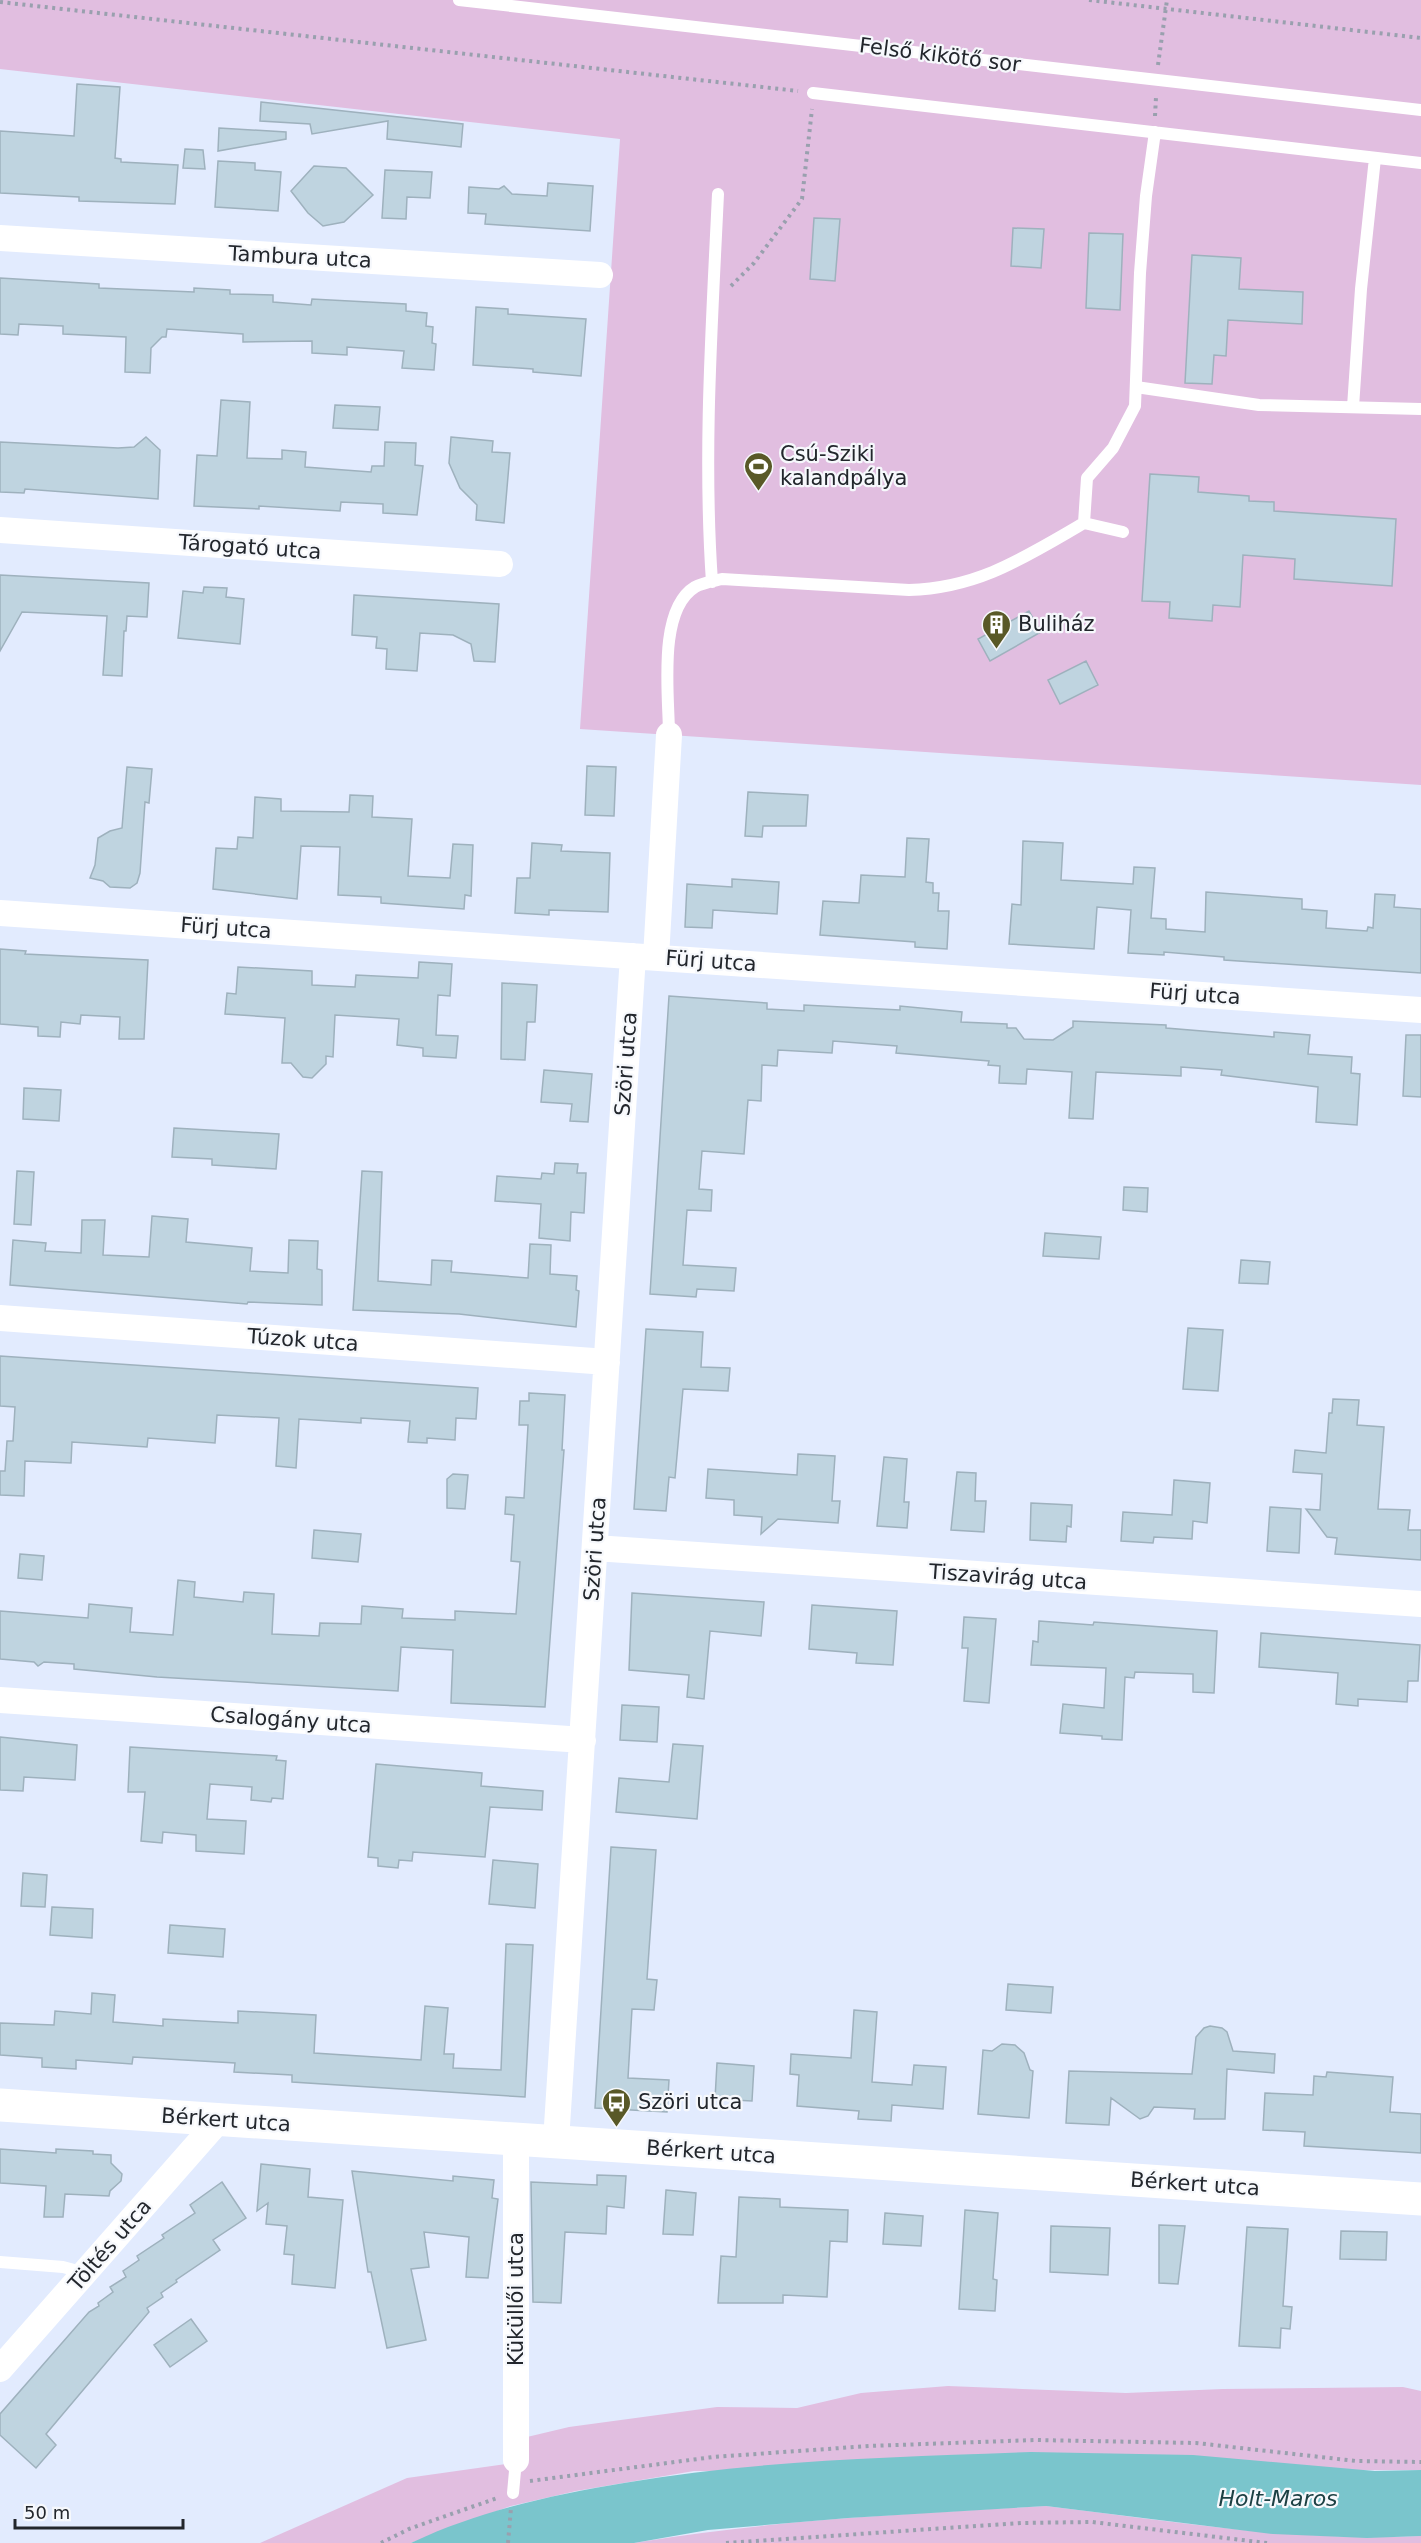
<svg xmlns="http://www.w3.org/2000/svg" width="1421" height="2543" viewBox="0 0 1421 2543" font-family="'DejaVu Sans',sans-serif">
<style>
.green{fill:#e1bee0}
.water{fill:#7ac5cc}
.building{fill:#bfd4e0;stroke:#9eb1bd;stroke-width:1.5}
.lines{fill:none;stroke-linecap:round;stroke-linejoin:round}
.path{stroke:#99a0ae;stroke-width:4;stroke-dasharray:3 4.5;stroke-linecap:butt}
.lane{stroke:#fff;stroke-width:12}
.street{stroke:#fff;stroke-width:26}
.secondary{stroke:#fff;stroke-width:33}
.labels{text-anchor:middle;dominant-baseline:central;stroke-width:4.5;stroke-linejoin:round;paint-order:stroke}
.street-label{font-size:21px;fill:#22262c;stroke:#f6f8fc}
.poi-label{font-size:21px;fill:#22262c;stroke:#f6f8fc;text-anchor:start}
.water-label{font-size:22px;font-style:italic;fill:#1d4144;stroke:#f6f8fc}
</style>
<rect width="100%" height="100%" fill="#e2ebfe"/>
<path class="green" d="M0 0H1421V785L580 729 620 139 0 69Z
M948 2386 1126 2393 1223 2389 1403 2387 1421 2391V2470L694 2471 576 2491 511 2506 411 2543H260L407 2478 506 2464 527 2437 569 2427 717 2407 797 2408 861 2393Z
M1046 2506C1171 2521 1295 2542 1421 2536V2543H634C770 2520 908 2514 1046 2506Z"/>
<path class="water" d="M1031 2452 1193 2455 1375 2471 1421 2470V2536L1367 2538 1273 2534 1046 2506 848 2518 708 2530 634 2543H411C478 2511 552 2495 624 2483 759 2460 895 2457 1031 2452Z"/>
<path class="building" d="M77 84 120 87 115 158 121 159V162L178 165 175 204 79 201V197L0 193V131L74 136Z
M261 102 463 124 461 147 387 139 388 121 312 134 310 124 260 121Z
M219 128 286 132V139L218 151Z
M185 149 203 150 205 169 183 168Z
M218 161 255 163V170L281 172 278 211 215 207Z
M314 166 346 168 373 195 344 222 323 226 308 213 291 191Z
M385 170 432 172 430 198 407 197 406 219 382 218Z
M548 183 593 186 590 231 485 224 486 214 468 213 469 187 499 189 504 186 512 194 547 196Z
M814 218 840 219 835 281 810 279Z
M1013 228 1044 229 1041 268 1011 266Z
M1089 233 1123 234 1120 310 1086 308Z
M1192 255 1241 258 1239 289 1303 292 1302 324 1228 320 1226 356 1214 355 1212 384 1185 383Z
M0 278 99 284V288L194 292V288L230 290V294L273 295V302L311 305 312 299 406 304V311L427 313 426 326 433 327 432 343 436 344 434 370 402 368 404 351 347 347V355L312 353V341L243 342V334L167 329 166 337H162L151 348 150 373 125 372 126 337 63 334V326L19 324 18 335 0 334Z
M476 307 508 309V314L586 319 581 376 533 372V369L473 365Z
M221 400 250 402 247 458 282 459V450L306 452 305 467 371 472 372 466H384L385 442 416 443 415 465 423 466 417 515 383 513V504L341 502 340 511 259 506V509L194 506 197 455 217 456Z
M335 405 380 407 378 430 333 428Z
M146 437 160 450 158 499 25 489 24 493 0 492V442L118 448 134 447Z
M451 437 493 441 492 452 510 453 504 523 476 520 477 505 460 488 449 463Z
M1150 474 1199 477 1198 492 1249 496V501L1274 502V511L1396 519 1392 586 1294 579 1295 559 1243 555 1240 607 1213 605 1212 621 1169 618 1170 602 1142 601Z
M0 575 149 583 147 617 127 616 126 631H124L122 676 103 675 107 616 22 612 0 651Z
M204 587 227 588 226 597 244 599 240 644 178 638 183 591 203 593Z
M354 595 499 604 495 662 474 661 471 644 453 635 420 633 417 671 386 669 387 649 376 648 377 637 352 635Z
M1029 611 1041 632 990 661 978 639Z
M1086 661 1098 685 1060 704 1048 680Z
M587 766 616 767 614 816 585 815Z
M127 767 152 769 149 803 145 802 140 873 137 883 130 888 110 887 103 881 90 878 95 865 98 838 110 831 122 828Z
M748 792 808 795 806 826H763L762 837 745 836Z
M350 795 373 796 372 817 412 819 408 876 450 878 453 844 473 845 471 896 465 895 464 909 381 903V897L338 895 340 847 301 846 297 899 213 889 216 848 237 849 238 837 253 838 255 797 281 799V811L349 812Z
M907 838 929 839 926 882 933 883V893H939L938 911H949L947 949 915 947V942L820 935 823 901 859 903 861 875 905 877Z
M1023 841 1063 843 1061 880 1133 884 1134 867 1155 868 1151 918 1166 919V929L1205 932 1206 892 1302 899V909L1327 911 1326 928 1367 931 1368 927 1373 928 1375 894 1395 895 1394 907 1421 909V973L1224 960V957L1164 952V955L1128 953 1131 910 1097 907 1094 949 1009 944 1012 904 1021 905Z
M532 843 562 845 561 851 610 853 608 912 549 910V915L515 913 517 878H530Z
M732 879 779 882 777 914 713 910 712 928 685 927 687 884 732 887Z
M0 949 26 951 25 954 148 960 144 1039H119L120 1017 81 1015 80 1024 61 1022 60 1037 38 1036V1027L0 1024Z
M419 962 452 964 450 996 438 995 436 1035 458 1036 456 1058 423 1056V1048L397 1045 399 1019 335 1015 333 1057 326 1056V1064L312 1078 303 1077 291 1063H282L285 1018 225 1014 227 993 236 994 238 967 312 971V985L355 987 356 975 418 978Z
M502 983 537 985 535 1022H527L525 1060 501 1059Z
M669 996 767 1003V1009L804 1011V1005L900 1010V1006L962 1012 961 1022 1007 1024V1028H1016L1024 1039 1053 1040 1073 1027V1021L1166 1025V1028L1274 1037V1032L1310 1035 1308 1054 1352 1057 1351 1073 1360 1074 1357 1125 1316 1122 1318 1087 1221 1075 1222 1070 1181 1067V1076L1096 1072 1093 1119 1069 1118 1072 1072 1027 1069 1026 1084 999 1083 1000 1066 988 1065 989 1061 896 1053 897 1046 833 1041 832 1053 778 1050 777 1066 762 1065 761 1101 748 1100 744 1154 702 1151 699 1189 712 1190 711 1211 687 1210 683 1265 736 1268 734 1291 697 1289 696 1297 650 1294Z
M1406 1035H1421V1097L1403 1096Z
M544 1070 592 1074 588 1122 570 1121 572 1104 541 1102Z
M24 1088 61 1090 59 1121 23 1119Z
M174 1128 279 1134 276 1169 212 1165V1159L172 1157Z
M555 1163 578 1164 577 1173H586L584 1213 571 1212 570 1241 539 1238 541 1204 495 1201 497 1176 541 1179 542 1173 554 1174Z
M17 1171 34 1172 31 1225 14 1224Z
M362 1171 382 1172 378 1281 431 1285 432 1260 452 1261 451 1272 528 1278 530 1244 551 1245 550 1274 577 1276 576 1290 579 1291 576 1327 459 1314 353 1310Z
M1124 1187 1148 1188 1147 1212 1123 1210Z
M152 1216 188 1219 186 1242 252 1248 250 1271 288 1273 289 1240 318 1241 317 1269 322 1270V1305L248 1302 247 1304 10 1285 13 1240 46 1243 45 1251 81 1253 82 1220H105L103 1255 149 1257Z
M1045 1233 1101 1237 1099 1259 1043 1256Z
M1241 1260 1270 1262 1268 1284 1239 1283Z
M1188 1328 1223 1330 1218 1391 1183 1389Z
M646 1329 703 1332 701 1367 730 1368 728 1391 683 1389 675 1478 669 1477 666 1511 634 1509Z
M0 1356 478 1388 476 1419 456 1418 455 1440 427 1438V1443L408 1442 410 1421 361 1418V1423L299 1419 296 1468 276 1466 279 1418 217 1415 215 1443 148 1438 147 1447 72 1442 71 1463 25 1461 24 1496 0 1495V1471H5L7 1441H13L15 1407 0 1406Z
M529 1393 565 1395 562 1450H564L545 1707 451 1703 453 1650 401 1647 398 1691 157 1677 74 1669V1664L44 1662 38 1666 34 1662 0 1659V1611L88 1618 89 1604 132 1608 130 1632 173 1635 178 1580 195 1582 194 1597 243 1602 244 1592 274 1594 272 1634 319 1636 320 1623 361 1624 362 1606 403 1609 402 1618 455 1620V1611L516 1614 520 1562 511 1561 514 1515 505 1514 506 1497 524 1498 528 1425H519L520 1401H529Z
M1333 1399 1359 1400 1357 1425 1384 1427 1378 1509 1410 1510 1408 1530H1421V1560L1335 1554 1337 1538 1327 1537 1306 1509 1320 1510 1322 1474 1293 1472 1295 1450 1326 1453 1329 1413H1332Z
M798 1454 835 1456 832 1501H840L838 1523 778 1519 761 1534 762 1517 734 1515V1500L706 1498 708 1469 797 1475Z
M884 1457 907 1459 904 1502H909L907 1528 877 1526Z
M957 1472 976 1473 975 1501H986L984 1532 951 1530Z
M453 1474 468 1475 465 1509 447 1508V1479Z
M1174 1480 1210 1483 1207 1523 1193 1521 1192 1539 1154 1537 1153 1543 1121 1541 1123 1512 1172 1515Z
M1031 1503 1072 1505 1071 1527 1067 1526 1066 1542 1030 1540Z
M1270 1507 1301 1509 1299 1553 1267 1551Z
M314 1530 361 1534 358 1562 312 1558Z
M20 1554 44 1556 42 1580 18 1578Z
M632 1593 764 1602 761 1636 710 1631 704 1699 687 1697 689 1675 629 1670Z
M812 1605 897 1611 893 1665 856 1663 857 1653 809 1649Z
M964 1617 996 1619 989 1703 964 1701 968 1648H962Z
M1039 1621 1093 1625 1094 1622 1217 1631 1214 1693 1193 1692V1674L1135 1672 1134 1678 1125 1677 1122 1740 1102 1739V1736L1060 1733 1063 1704 1104 1708 1106 1668 1031 1665 1033 1641 1038 1642Z
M1261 1633 1420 1645 1418 1681H1408L1407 1702 1358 1699V1706L1336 1704 1338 1673 1259 1667Z
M622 1705 659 1707 657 1742 620 1740Z
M0 1737 77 1745 75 1780 24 1777 23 1791 0 1790Z
M673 1744 703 1746 697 1819 616 1812 619 1778 669 1782Z
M130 1747 277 1756 276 1760 286 1761 283 1799 272 1798 271 1802 251 1800 252 1787 210 1784 207 1819 246 1821 244 1854 196 1851V1835L163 1832 162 1843 141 1841 145 1792H128Z
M376 1764 482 1773 481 1786 543 1791 542 1810 490 1807 485 1857 413 1852 412 1861 399 1860 398 1868 378 1866V1858L368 1857Z
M611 1847 656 1850 647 1979 657 1980 654 2010 632 2009 628 2078 669 2080 667 2112 595 2108Z
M493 1860 538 1864 535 1908 489 1904Z
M23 1873 47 1875 45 1907 21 1906Z
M52 1907 93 1909 92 1938 50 1935Z
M170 1925 225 1929 223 1957 168 1953Z
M506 1944 533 1945 525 2097 292 2082V2075L234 2072 235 2063 133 2057 132 2064 76 2060V2069L42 2067V2058L0 2055V2023L54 2025 55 2011 91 2014 92 1993 115 1995 113 2022 163 2026V2019L238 2023V2011L316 2015 314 2053 421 2060 425 2006 448 2008 444 2054H454L453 2068 501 2070Z
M1008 1984 1053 1987 1051 2013 1006 2010Z
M854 2010 877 2012 872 2082 912 2085 914 2065 946 2067 943 2109 892 2105 891 2121 858 2119 859 2111 797 2106 799 2075 790 2074 791 2054 851 2058Z
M1210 2026 1222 2028 1227 2032 1233 2051 1275 2054 1274 2073 1227 2069 1225 2119H1194L1195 2109 1154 2107 1148 2116 1140 2119 1111 2098 1109 2125 1066 2123 1069 2071 1192 2074 1196 2037 1204 2028Z
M1002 2044 1015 2045 1024 2053 1030 2070 1033 2071 1029 2118 978 2114 983 2050 992 2051Z
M717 2063 754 2066 752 2101 715 2099Z
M1327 2072 1393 2077 1390 2112 1421 2114V2153L1304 2146 1305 2132 1263 2130 1265 2093 1313 2095 1314 2076 1326 2077Z
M0 2149 56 2153V2149L93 2151V2154L111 2155V2163L122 2174 121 2181 110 2191 109 2196 65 2194 63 2217H44L46 2186 0 2183Z
M261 2164 310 2169 308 2197 343 2200 335 2288 292 2284 294 2255 284 2254 287 2226 266 2224 268 2203 257 2211Z
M352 2171 453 2181V2176L494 2180 492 2198 498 2199 488 2278 466 2277 469 2237 424 2232 429 2267 411 2269 426 2340 387 2348 371 2272H368Z
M597 2175 626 2176 624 2208 607 2206 606 2234 565 2232 561 2303 533 2302 531 2182 597 2185Z
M222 2182 246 2218 213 2240 220 2250 176 2280 177 2282 161 2293 163 2297 147 2308 149 2312 46 2434 56 2445 36 2468 0 2435V2414L89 2312 99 2306 98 2303 113 2292 110 2287 126 2277 123 2271 139 2260 137 2256 164 2238 162 2235 195 2213 190 2205Z
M666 2190 696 2193 693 2235 663 2234Z
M739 2197 780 2199V2207L848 2210 847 2242 830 2241 827 2297 783 2295V2303H718L721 2256 736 2257Z
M965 2210 998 2213 993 2279 997 2280 995 2311 959 2309Z
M885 2213 923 2216 921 2246 883 2244Z
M1159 2225 1185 2226 1178 2284 1159 2283Z
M1051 2226 1110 2228 1108 2275 1050 2272Z
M1247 2227 1288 2229 1283 2306 1292 2307 1290 2329 1281 2328 1280 2348 1239 2346Z
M1341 2231 1387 2232 1386 2260 1340 2259Z
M191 2319 207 2341 170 2367 154 2345Z"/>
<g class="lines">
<path class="path" d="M1089 0 1421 38
M0 2 798 91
M1158 65 1167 0
M1155 116 1156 97
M731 286 754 263 802 199 812 109
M530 2481 713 2457 869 2446 1035 2440 1196 2443 1356 2461 1421 2462
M381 2543 409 2529 497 2498
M508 2543 511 2508
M726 2543 1021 2523 1092 2522 1267 2543"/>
<path class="lane" d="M459 0 1421 110
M813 93 1421 163
M1136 387 1259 405 1421 409
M1353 407 1361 289 1375 158
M1084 523 1087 478 1113 448 1135 406 1140 273 1146 196 1155 132
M712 582C703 453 712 323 718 194
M669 735C669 696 657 610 695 587 702 583 714 581 722 579L909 590C979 588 1025 557 1084 523L1123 532
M0 2262 63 2267 85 2273
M513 2493 516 2460"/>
<path class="street" d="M0 238 600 275
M0 530 500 564
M0 913 1421 1010
M656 957 669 735
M0 1318 607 1362
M595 1548 1421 1604
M0 1700 583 1740
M556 2141 633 956
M0 2369 219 2120
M516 2460V2138"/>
<path class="secondary" d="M0 2105 1421 2199"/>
</g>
<defs>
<symbol id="stadium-pin" viewBox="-11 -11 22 30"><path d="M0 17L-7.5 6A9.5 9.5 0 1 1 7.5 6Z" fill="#595927" stroke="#f6f8fc"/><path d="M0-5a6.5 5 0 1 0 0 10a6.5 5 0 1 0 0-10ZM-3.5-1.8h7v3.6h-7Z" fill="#fff"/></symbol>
<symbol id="building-pin" viewBox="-11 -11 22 30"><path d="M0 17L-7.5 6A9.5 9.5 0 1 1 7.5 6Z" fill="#595927" stroke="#f6f8fc"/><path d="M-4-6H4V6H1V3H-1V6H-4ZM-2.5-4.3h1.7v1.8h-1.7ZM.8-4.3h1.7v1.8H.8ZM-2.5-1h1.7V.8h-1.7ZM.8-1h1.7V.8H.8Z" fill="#fff"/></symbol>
<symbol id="bus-pin" viewBox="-11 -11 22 30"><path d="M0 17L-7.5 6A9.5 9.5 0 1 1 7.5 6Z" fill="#595927" stroke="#f6f8fc"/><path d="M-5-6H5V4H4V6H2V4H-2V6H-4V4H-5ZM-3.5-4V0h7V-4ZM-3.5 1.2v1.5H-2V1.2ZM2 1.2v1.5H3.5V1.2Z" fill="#fff"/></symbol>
</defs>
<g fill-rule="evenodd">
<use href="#stadium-pin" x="742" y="450" width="33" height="45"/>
<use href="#building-pin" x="980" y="608" width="33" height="45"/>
<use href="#bus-pin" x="600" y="2086" width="33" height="45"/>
</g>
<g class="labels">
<g class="street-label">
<text transform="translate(940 55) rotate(7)">Felső kikötő sor</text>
<text transform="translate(300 257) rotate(3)">Tambura utca</text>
<text transform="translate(250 547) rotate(4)">Tárogató utca</text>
<text transform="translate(226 928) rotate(4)">Fürj utca</text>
<text transform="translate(711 961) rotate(4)">Fürj utca</text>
<text transform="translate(1195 994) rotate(4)">Fürj utca</text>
<text transform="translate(626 1064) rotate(-86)">Szöri utca</text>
<text transform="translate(303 1340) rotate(4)">Túzok utca</text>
<text transform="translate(595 1549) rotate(-86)">Szöri utca</text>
<text transform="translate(1008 1577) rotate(4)">Tiszavirág utca</text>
<text transform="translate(291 1720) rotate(4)">Csalogány utca</text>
<text transform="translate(226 2120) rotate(4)">Bérkert utca</text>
<text transform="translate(711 2152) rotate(4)">Bérkert utca</text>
<text transform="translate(1195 2184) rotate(4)">Bérkert utca</text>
<text transform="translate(110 2245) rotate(-49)">Töltés utca</text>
<text transform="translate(516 2299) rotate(-90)">Küküllői utca</text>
</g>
<g class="poi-label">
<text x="780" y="454">Csú-Sziki<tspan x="780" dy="24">kalandpálya</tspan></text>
<text x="1018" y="624">Buliház</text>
<text x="638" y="2102">Szöri utca</text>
</g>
<g class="water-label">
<text x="1278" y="2498">Holt-Maros</text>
</g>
</g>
<path d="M15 2519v9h168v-9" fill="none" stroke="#22262c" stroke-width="3"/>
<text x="24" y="2519" font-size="18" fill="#22262c" stroke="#f6f8fc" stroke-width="4.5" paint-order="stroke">50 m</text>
</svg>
